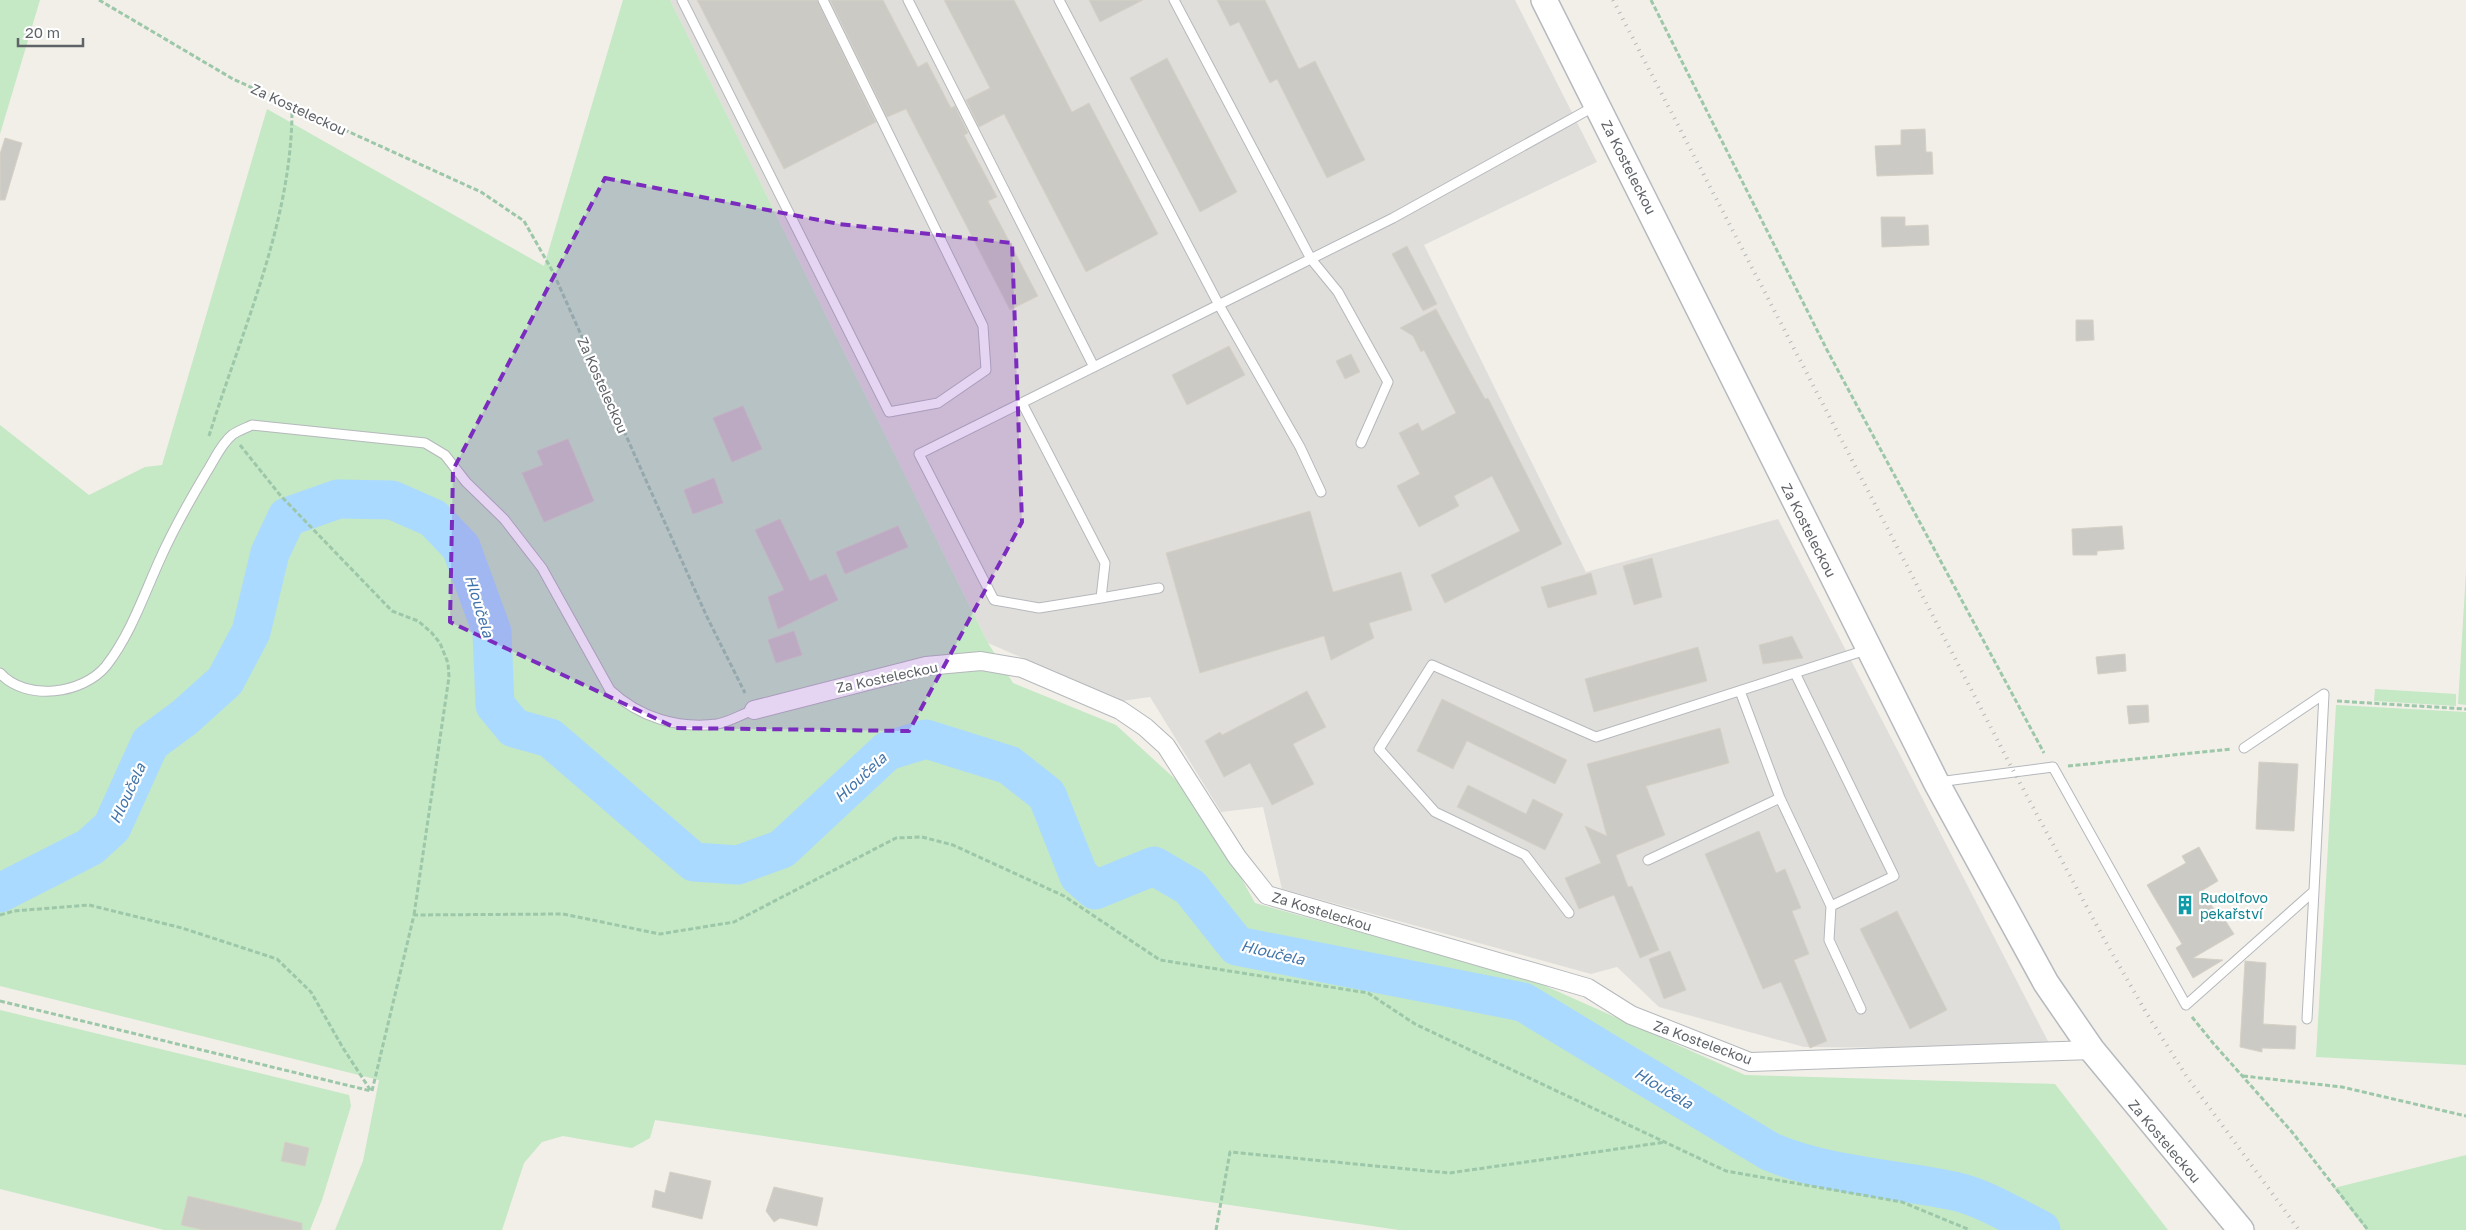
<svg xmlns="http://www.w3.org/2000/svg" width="2466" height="1230" viewBox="0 0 2466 1230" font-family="'Golos Text',sans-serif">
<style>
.industrial{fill:#e0deda}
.green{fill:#c5e8c5}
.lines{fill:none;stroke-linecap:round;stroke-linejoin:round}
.river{stroke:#aadaff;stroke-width:39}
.building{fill:#cccac5;stroke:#d6d1c6}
.lane-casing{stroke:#b5b8bc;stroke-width:11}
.street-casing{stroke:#b5b8bc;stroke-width:20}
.secondary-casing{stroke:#b6babf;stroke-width:28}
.path{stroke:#9cc7a9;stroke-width:3;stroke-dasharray:5 2.5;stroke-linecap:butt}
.lane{stroke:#fff;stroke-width:9}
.street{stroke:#fff;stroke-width:18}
.secondary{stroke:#fff;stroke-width:25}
.rail{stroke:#b6b7b8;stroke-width:4;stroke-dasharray:1 6;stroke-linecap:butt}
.marked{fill:#7b2cbf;fill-opacity:0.2;stroke:#7b2cbf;stroke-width:4;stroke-dasharray:10 6;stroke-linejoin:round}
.labels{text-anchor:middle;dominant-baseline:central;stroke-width:4.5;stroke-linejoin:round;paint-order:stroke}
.street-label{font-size:14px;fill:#5f6368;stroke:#fff}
.culture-label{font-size:14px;fill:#0d838f;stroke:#fff;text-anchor:start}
.water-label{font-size:15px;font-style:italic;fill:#4174aa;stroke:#fff}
</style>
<rect width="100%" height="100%" fill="#f1efe8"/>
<path class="industrial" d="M670 0H1515L1597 162 1424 245 1586 572 1778 519 2052 1049 1804 1047 1659 1007 1617 967 1591 974 1282 889 1263 807 1221 812 1150 697 1122 701 988 643Z"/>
<path class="green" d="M0 0H40L0 134Z
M623 0H670L988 643 1013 683 1116 725 1198 800 1255 903 1532 980 1745 1075 2055 1084 2168 1230H1399L655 1120 650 1138 632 1148 563 1136 542 1142 524 1163 502 1230H335L363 1161 379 1080 0 986V425L89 495 145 467 162 465 267 109 544 266Z
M2466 572V705L2458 704Z
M2375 689 2456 694V706L2374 701Z
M2336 705 2466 712V1065L2316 1057Z
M0 1010 349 1095 351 1106 322 1200 310 1230H164L0 1189Z
M2466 1155V1230H2366L2334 1188Z"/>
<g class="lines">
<path class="river" d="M0 893 90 847 112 827 150 743 185 717 225 681 251 632 270 553 287 517 338 499 392 500 433 518 461 547 492 632 495 705 514 728 550 738 694 862 738 865 782 849 887 751 926 739 1009 765 1047 795 1079 876 1095 890 1154 866 1190 887 1237 946 1523 1002 1769 1151C1827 1176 1892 1178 1954 1191 1985 1198 2013 1216 2041 1230"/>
</g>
<path class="building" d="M697 0H817L876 122 784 169Z
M830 0H883L918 67 927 62 951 108 955 106 968 133 964 135 997 197 988 201 1038 296 1010 310 906 109 887 117Z
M944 0H1014L1072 112 1089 103 1158 234 1086 272 1004 114 979 127 966 100 990 88Z
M1089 0H1143L1100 22Z
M1217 0H1265L1299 69 1315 61 1365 160 1327 178 1277 79 1270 83 1239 22 1230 26Z
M1167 58 1237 192 1200 212 1130 78Z
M1925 129 1926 152H1932L1933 174 1877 176 1875 146 1901 145V130Z
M5 138 22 143 5 200H0V154Z
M1881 217H1905V226L1928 225 1929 245 1882 247Z
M1407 246 1437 304 1423 311 1392 254Z
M1436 309 1485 399 1488 398 1562 544 1445 603 1431 575 1520 531 1492 476 1454 496 1459 506 1419 527 1397 486 1420 474 1399 433 1418 423 1422 431 1456 413 1424 350 1421 352 1413 336 1400 328Z
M2076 320H2093L2094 340 2076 341Z
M1229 346 1245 375 1187 405 1172 375Z
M1351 354 1360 372 1345 379 1336 361Z
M743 406 762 449 732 462 713 418Z
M568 439 594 501 544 522 522 473 543 465 537 451Z
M714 478 723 503 693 514 684 490Z
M1310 511 1333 592 1401 572 1412 610 1369 623 1374 638 1331 660 1324 636 1200 673 1166 553Z
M780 519 810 581 826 574 838 600 778 629 768 597 784 590 755 530Z
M898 526 908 547 845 574 836 552Z
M2122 526 2124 549 2097 551V555H2073L2072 529Z
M1652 558 1662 597 1634 605 1623 566Z
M1591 573 1597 594 1548 608 1541 587Z
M794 631 802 655 776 663 768 640Z
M1792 636 1803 658 1763 664 1759 645Z
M1698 647 1707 681 1594 712 1585 679Z
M2125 654 2126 671 2098 674 2096 657Z
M1307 691 1326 727 1293 744 1314 784 1272 805 1250 763 1224 777 1205 741 1220 732 1222 735Z
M1442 699 1567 760 1555 784 1467 741 1453 769 1417 751Z
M2148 705 2149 722 2129 724 2127 706Z
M1720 728 1729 763 1646 786 1665 835 1616 855 1628 887 1632 886 1659 950 1640 958 1614 895 1579 909 1565 878 1601 863 1585 826 1607 836 1587 764Z
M2259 762 2298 764 2294 831 2256 829Z
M1468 785 1526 814 1533 799 1563 814 1545 850 1457 807Z
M1759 831 1776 873 1785 869 1801 908 1792 911 1809 954 1794 960 1827 1041 1810 1048 1781 982 1763 989 1705 854Z
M2199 847 2218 881 2203 890 2221 922 2225 920 2234 934 2193 958 2223 960 2193 978 2176 948 2182 944 2147 885 2186 863 2182 856Z
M1897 911 1947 1010 1910 1029 1860 929Z
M1670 951 1686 990 1664 999 1649 959Z
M2245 961 2266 963 2263 1024 2296 1026 2295 1049 2262 1048V1052L2240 1047Z
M285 1142 309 1148 305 1166 281 1161Z
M670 1172 711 1181 702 1219 652 1207 655 1190 665 1193Z
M774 1187 823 1198 817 1226 780 1218 774 1222 766 1211Z
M188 1196 302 1223V1230H203L181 1225Z"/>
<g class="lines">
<defs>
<path id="lane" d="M682 0 889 412 938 403 986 370 983 326 823 0
M908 0 1094 367
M1059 0 1219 305 1300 447 1321 492
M1174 0 1311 259 1338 292 1388 382 1361 443
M1022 403 1105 563 1101 598 1039 608 994 600 919 454 1393 218 1595 106
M1101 598 1159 588
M0 673C26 702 83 694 106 666 131 634 144 594 161 557 174 528 190 500 206 473 214 461 220 445 232 435 237 431 246 428 252 425L425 443 445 455 466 482 504 519 542 568 610 690C639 717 677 729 717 724 729 722 742 714 754 710
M2244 748 2324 694
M1938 782 2053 767 2186 1005 2314 891 2324 694
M1780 798 1831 906 1894 876 1795 673
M1648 860 1780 798 1740 691
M1831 906 1829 940 1861 1009
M1569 913 1525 855 1435 812 1379 749 1432 665 1596 737 1869 649
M2307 1019 2314 891"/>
<path id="street" d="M754 710 926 666 981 661 1022 668 1120 710 1145 727 1166 746 1237 857 1267 895 1588 988 1631 1015 1750 1062 2092 1050"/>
<path id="secondary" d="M1544 0 1936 782 2046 983 2092 1050 2241 1230"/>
</defs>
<use href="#lane" class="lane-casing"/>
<use href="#street" class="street-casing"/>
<use href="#secondary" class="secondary-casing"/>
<path class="path" d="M99 0 233 79 481 192 524 221 553 272 707 617 745 693
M1651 0 1827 350 2044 753
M209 436C242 329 293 220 292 106
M240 445 280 495 392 611 418 621 431 632 440 643 448 663 449 677 414 915
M2337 701 2466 709
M2068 766 2231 749
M0 915 14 911 89 905 182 928 277 959 311 992 343 1048 371 1091
M0 1001 371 1091
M2192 1017 2213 1043 2292 1132 2368 1230
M2243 1076 2342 1087 2466 1116
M372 1091 414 915 563 914 660 934 734 922 896 838 922 837 953 845 1064 896 1160 960 1368 993 1415 1024 1726 1171 1902 1202 1970 1230
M1216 1230 1230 1152 1449 1173 1666 1142"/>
<use href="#lane" class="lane"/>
<use href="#street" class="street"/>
<use href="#secondary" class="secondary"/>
<path class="rail" d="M1613 0 2014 772 2109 948 2147 1014 2187 1077 2299 1230"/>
</g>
<path class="marked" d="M605 178 839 224 1012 243 1022 522 909 731 676 728 450 622 453 470Z"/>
<defs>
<symbol id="building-bare" viewBox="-9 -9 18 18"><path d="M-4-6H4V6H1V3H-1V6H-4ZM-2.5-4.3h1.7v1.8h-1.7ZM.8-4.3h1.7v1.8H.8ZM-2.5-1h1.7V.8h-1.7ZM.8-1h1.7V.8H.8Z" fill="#0f9aa8" stroke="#fff" stroke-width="2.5" paint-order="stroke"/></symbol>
</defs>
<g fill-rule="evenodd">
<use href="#building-bare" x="2171" y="891" width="28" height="28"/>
</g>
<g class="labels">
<g class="street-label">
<text transform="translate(299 109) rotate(25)">Za Kosteleckou</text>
<text transform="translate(1629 167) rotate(63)">Za Kosteleckou</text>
<text transform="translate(603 385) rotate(66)">Za Kosteleckou</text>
<text transform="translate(1809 530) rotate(63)">Za Kosteleckou</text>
<text transform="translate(887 677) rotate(-12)">Za Kosteleckou</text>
<text transform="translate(1322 911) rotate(17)">Za Kosteleckou</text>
<text transform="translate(1703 1042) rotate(20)">Za Kosteleckou</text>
<text transform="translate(2165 1141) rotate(50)">Za Kosteleckou</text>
</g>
<g class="culture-label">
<text x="2200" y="897">Rudolfovo<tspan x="2200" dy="16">pekařství</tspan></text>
</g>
<g class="water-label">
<text transform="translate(480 606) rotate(73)">Hloučela</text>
<text transform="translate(860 777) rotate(-43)">Hloučela</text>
<text transform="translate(127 793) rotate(-65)">Hloučela</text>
<text transform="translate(1273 952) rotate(13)">Hloučela</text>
<text transform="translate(1664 1088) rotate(31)">Hloučela</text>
</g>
</g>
<path d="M18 38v8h65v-8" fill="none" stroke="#5f6368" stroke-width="2.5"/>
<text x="25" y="38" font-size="15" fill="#5f6368" stroke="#ffffff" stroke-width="4" paint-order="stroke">20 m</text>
</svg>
